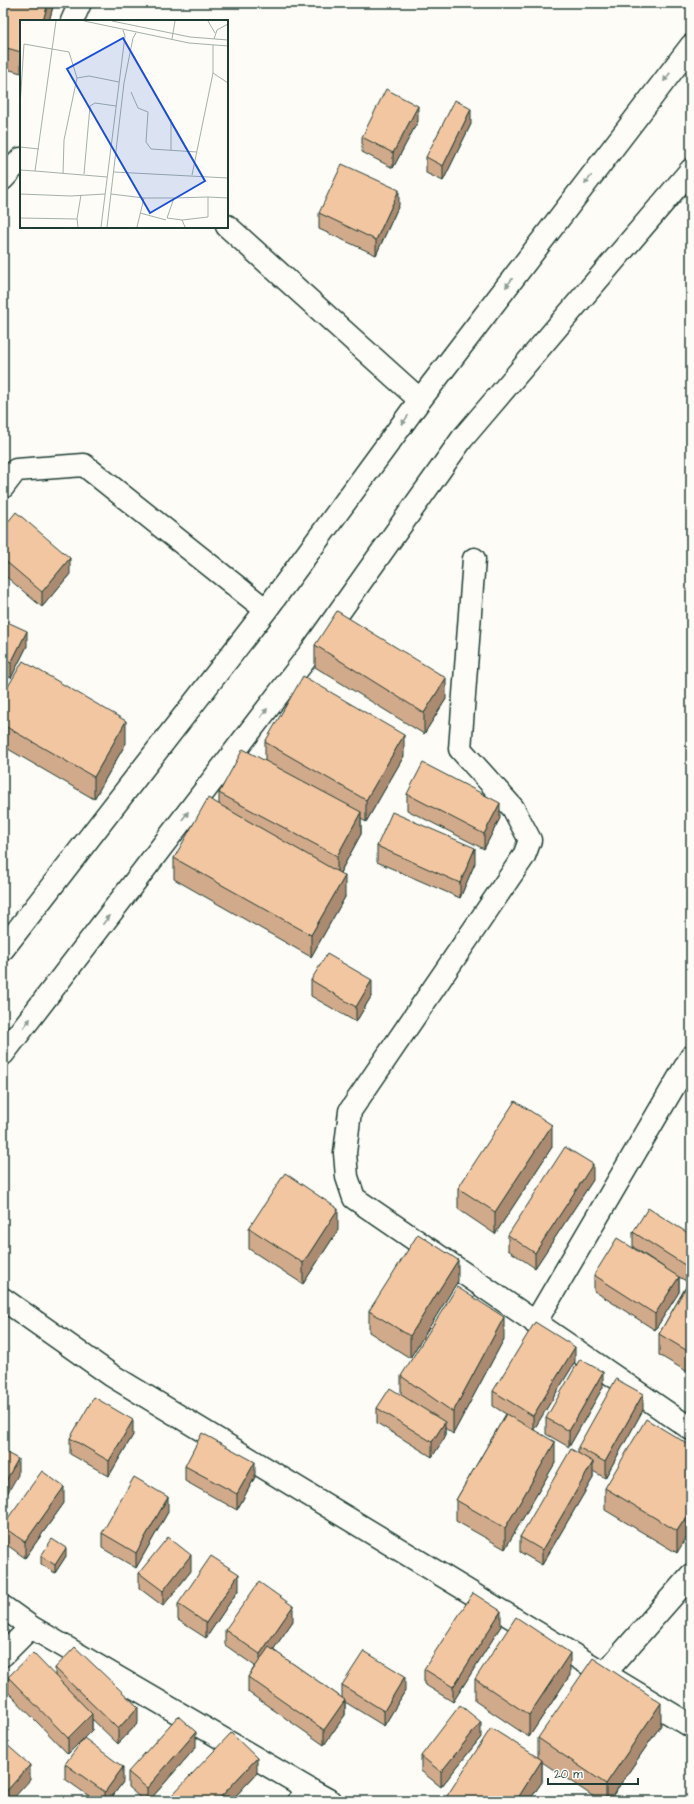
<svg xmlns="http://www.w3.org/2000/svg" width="694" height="1804" viewBox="0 0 694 1804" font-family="'Architects Daughter',sans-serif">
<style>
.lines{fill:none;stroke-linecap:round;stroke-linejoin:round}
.street-casing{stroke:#1f3d34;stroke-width:25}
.street{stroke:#fdfcf7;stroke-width:22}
.wall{fill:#d1aa8b;stroke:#1f3d34}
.shaded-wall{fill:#aa8b71;stroke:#1f3d34}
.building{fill:#f3c6a2;stroke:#1f3d34}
.oneway{fill:#8e9c96}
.inset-road{fill:none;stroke:#a4b0a9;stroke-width:1}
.view{fill:#1d4ed8;fill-opacity:0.15;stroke:#1d4ed8;stroke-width:2}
.inset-edge{fill:none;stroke:#1f3d34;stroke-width:2}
</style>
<rect width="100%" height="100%" fill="#fdfcf7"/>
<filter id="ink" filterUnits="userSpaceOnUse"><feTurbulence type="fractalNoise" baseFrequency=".025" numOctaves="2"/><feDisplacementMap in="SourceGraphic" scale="8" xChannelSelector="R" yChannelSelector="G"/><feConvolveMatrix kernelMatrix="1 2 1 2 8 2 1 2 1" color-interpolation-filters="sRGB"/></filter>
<g filter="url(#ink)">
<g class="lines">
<defs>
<path id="street" d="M72 21 80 3
M3 179 21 159
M227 226 420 400
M3 487 16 470 84 465 266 610
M474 559 460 749 513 808 530 840 524 856 350 1111 345 1153 347 1177 354 1198 691 1429
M3 949 266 610 420 400 691 46
M3 1054 313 649 462 439 691 170
M3 1299 111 1375 691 1726
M535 1323 691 1057
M3 1607 31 1627
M3 1655 31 1627 312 1791 299 1801
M605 1673 691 1575
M312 1791 330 1801"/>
</defs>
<use href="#street" class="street-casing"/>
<use href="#street" class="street"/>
</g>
<path class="wall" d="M6 3H54L49 21H21V73L3 68V15Z
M418 121 393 168 362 152V137Z
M471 124 443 181 426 173V157Z
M399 205 376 255 319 229V213Z
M3 528 70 574 42 607 3 574Z
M3 620 27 646 11 678 3 674Z
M315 645 446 699 424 734 315 667Z
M3 695 126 743 94 799 3 746Z
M265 742 404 756 366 822 361 819V834L340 873 345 897 311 957 174 879V858L219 805V793L265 761Z
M407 794 500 818 484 849 407 810Z
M377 846 475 863 460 898 377 862Z
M311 980 372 995 356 1022 311 996Z
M552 1147 495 1234 458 1209V1188Z
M593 1180 535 1268 508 1250V1235Z
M249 1228 338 1230 303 1284 249 1249Z
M633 1232 691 1235 688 1282 679 1277V1292L655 1330 594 1291V1275L665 1268 633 1247Z
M691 1278V1374L659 1355V1334Z
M458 1281 410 1358 369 1332V1311Z
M504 1339 453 1434 445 1428V1437L432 1457 377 1423V1408L401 1394V1376Z
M575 1362 534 1429 555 1463 505 1549 456 1521V1500L506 1414 493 1406V1391Z
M603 1387 569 1447 546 1434V1418Z
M643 1410 605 1478 593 1471V1478L542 1565 520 1552V1537L578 1453V1447Z
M133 1435 109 1476 70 1454V1438Z
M691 1446 677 1553 605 1510V1488Z
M185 1466 255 1477 237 1510 185 1481Z
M64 1503 25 1558 3 1542V1525Z
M168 1512 136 1568 102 1548V1533Z
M41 1556H66L55 1573 41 1564Z
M191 1571 163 1606 139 1588V1573Z
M239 1589 206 1638 178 1620V1604Z
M293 1621 273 1650 342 1698V1685L405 1691 384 1726 345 1702V1715L324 1745 248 1692V1677L255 1666 225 1645V1630Z
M501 1626 453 1702 424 1684V1669Z
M55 1668 138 1723 118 1744 92 1719V1730L68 1754 8 1692V1677L55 1676Z
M570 1675 529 1737 475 1701V1679Z
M661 1725 609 1801H600L542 1762V1782L529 1801H445V1799L538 1758V1738Z
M481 1737 441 1787 421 1771V1756Z
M196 1747 149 1801H144L128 1787V1772Z
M65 1764 123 1782 109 1801H96L65 1779Z
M257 1773 231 1801H172V1795Z"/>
<path class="shaded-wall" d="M48 3H54L49 21H43Z
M418 106V121L393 168V153Z
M471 109V124L443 181V166Z
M399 190V205L376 255V240Z
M70 558V574L42 607V592Z
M27 631V646L11 678V663Z
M446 678V699L424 734V713Z
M126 721V743L94 799V777Z
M404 735V756L366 822V800Z
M500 803V818L484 849V834Z
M361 812V834L337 878V856Z
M475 848V863L460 898V883Z
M345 876V897L311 957V935Z
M372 980V995L356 1022V1007Z
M552 1125V1147L495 1234V1212Z
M593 1164V1180L535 1268V1253Z
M338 1209V1230L303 1284V1263Z
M458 1260V1281L410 1358V1336Z
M691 1262V1277L688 1282V1267Z
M679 1277V1292L655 1330V1314Z
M504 1317V1339L453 1434V1412Z
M575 1347V1362L533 1431V1416Z
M603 1372V1387L569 1447V1431Z
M643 1394V1410L605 1478V1462Z
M133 1420V1435L109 1476V1461Z
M445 1422V1437L432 1457V1442Z
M555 1442V1463L505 1549V1528Z
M18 1459V1475L3 1501V1486Z
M255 1462V1477L237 1510V1494Z
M593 1462V1478L542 1565V1550Z
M64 1487V1503L25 1558V1542Z
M168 1497V1512L136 1568V1553Z
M691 1509V1530L677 1553V1531Z
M66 1548V1556L55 1573V1565Z
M191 1555V1571L163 1606V1591Z
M239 1574V1589L206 1638V1623Z
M293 1606V1621L260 1669V1654Z
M501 1611V1626L453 1702V1687Z
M570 1653V1675L529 1737V1715Z
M405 1676V1691L384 1726V1711Z
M345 1700V1715L324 1745V1730Z
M661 1703V1725L609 1801H606V1784Z
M138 1707V1723L118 1744V1729Z
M92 1714V1730L68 1754V1738Z
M481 1722V1737L441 1787V1772Z
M196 1732V1747L149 1801H147V1788Z
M257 1758V1773L231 1801H217Z
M542 1760V1782L529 1801H516Z
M30 1765V1780L11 1801H3V1795Z
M123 1767V1782L109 1801H105V1792Z"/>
<path class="building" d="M6 3H48L43 21H21V52L3 47V15Z
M386 89 418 106 393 153 362 137Z
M455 100 471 109 443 166 426 157Z
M342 164 399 190 376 240 319 213Z
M16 512 70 558 42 592 3 559V528Z
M337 611 446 678 424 713 315 645Z
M3 620 27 631 11 663 3 659Z
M23 661 126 721 94 777 3 725V695Z
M303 676 404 735 366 800 265 742Z
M243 749 361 812 337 856 219 793Z
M423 763 500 803 484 834 407 794Z
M208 798 345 876 311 935 174 858Z
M392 812 475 848 460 883 377 846Z
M327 954 372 980 356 1007 311 980Z
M515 1101 552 1125 495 1212 458 1188Z
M565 1147 593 1164 535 1253 508 1235Z
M285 1173 338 1209 303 1263 249 1228Z
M648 1208 691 1235V1262L688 1267 633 1232Z
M418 1234 458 1260 410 1336 369 1311Z
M617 1238 679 1277 655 1314 594 1275Z
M691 1278V1353L659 1334Z
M457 1287 504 1317 453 1412 401 1376Z
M535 1322 575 1347 533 1416 493 1391Z
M580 1359 603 1372 569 1431 546 1418Z
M616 1379 643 1394 605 1462 578 1447Z
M390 1388 445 1422 432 1442 377 1408Z
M94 1397 133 1420 109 1461 70 1438Z
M506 1414 555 1442 505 1528 456 1500Z
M646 1419 691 1446V1509L677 1531 605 1488Z
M202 1433 255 1462 237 1494 185 1466Z
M571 1449 593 1462 542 1550 520 1537Z
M3 1451 18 1459 3 1486Z
M42 1471 64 1487 25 1542 3 1527V1525Z
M134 1477 168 1497 136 1553 102 1533Z
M168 1537 191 1555 163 1591 139 1573Z
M52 1539 66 1548 55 1565 41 1556Z
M211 1556 239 1574 206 1623 178 1604Z
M259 1582 293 1606 260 1654 225 1630Z
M473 1593 501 1611 453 1687 424 1669Z
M516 1617 570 1653 529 1715 475 1679Z
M75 1647 138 1707 118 1729 55 1668Z
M269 1647 345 1700 324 1730 248 1677Z
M364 1651 405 1676 384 1711 342 1685Z
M33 1653 92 1714 68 1738 8 1677Z
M593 1658 661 1703 606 1784 538 1738Z
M460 1705 481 1722 441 1772 421 1756Z
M178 1716 196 1732 147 1788 128 1772Z
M491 1728 542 1760 516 1801H449L445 1799Z
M231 1733 257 1758 217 1801H179L172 1795Z
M84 1738 123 1767 105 1792 65 1764Z
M6 1744 30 1765 3 1795V1747Z"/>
<defs><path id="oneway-solid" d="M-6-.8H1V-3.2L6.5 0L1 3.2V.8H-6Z"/></defs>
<g class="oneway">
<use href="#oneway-solid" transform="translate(667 77) rotate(127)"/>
<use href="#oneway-solid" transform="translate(588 180) rotate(127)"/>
<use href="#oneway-solid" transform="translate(509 283) rotate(127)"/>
<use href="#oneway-solid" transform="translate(405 420) rotate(126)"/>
<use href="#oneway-solid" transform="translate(264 713) rotate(-53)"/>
<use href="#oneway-solid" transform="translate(185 816) rotate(-53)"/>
<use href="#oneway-solid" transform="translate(106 920) rotate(-53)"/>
<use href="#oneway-solid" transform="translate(27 1023) rotate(-53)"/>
</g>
</g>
<g transform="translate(20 20)">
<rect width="208" height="208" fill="#fdfcf7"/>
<path class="inset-road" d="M64 1 169 23 208 26M92 1 170 17 208 20M188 1 195 13M152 19 155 1M194 19 197 10 208 4M193 25V53L208 63M111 72 118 88 128 92 126 122 131 129 177 132M0 86 4 24 49 32 57 58M0 127 19 129M151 130V99M0 150 15 151 36 1M15 151 87 157M94 152 208 158M43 154 44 120 57 58 69 56 99 62M64 154 70 86 75 83 96 86M172 155 193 53M0 174 51 176 85 174M91 174 124 178M188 177 208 178M154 178 188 177V197L162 200M120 193 146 200M0 198 57 199 58 207M57 199 61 175M81 207 105 16 103 10M87 207 104 63 113 18 116 13M117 207 124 178H154L147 198 162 200 165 207"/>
<path class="view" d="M103 18 185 161 130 193 47 49Z"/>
<rect width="208" height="208" class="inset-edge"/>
</g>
<rect width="694" height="1804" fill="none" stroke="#fdfcf7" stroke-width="16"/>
<rect x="8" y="8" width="678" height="1788" fill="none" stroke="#1f3d34" stroke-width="1.5" filter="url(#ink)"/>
<path d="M548 1778v6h90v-6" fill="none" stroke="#1f3d34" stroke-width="2"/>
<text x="554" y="1778" font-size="12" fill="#1f3d34" stroke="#fdfcf7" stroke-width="3" paint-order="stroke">20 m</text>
</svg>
